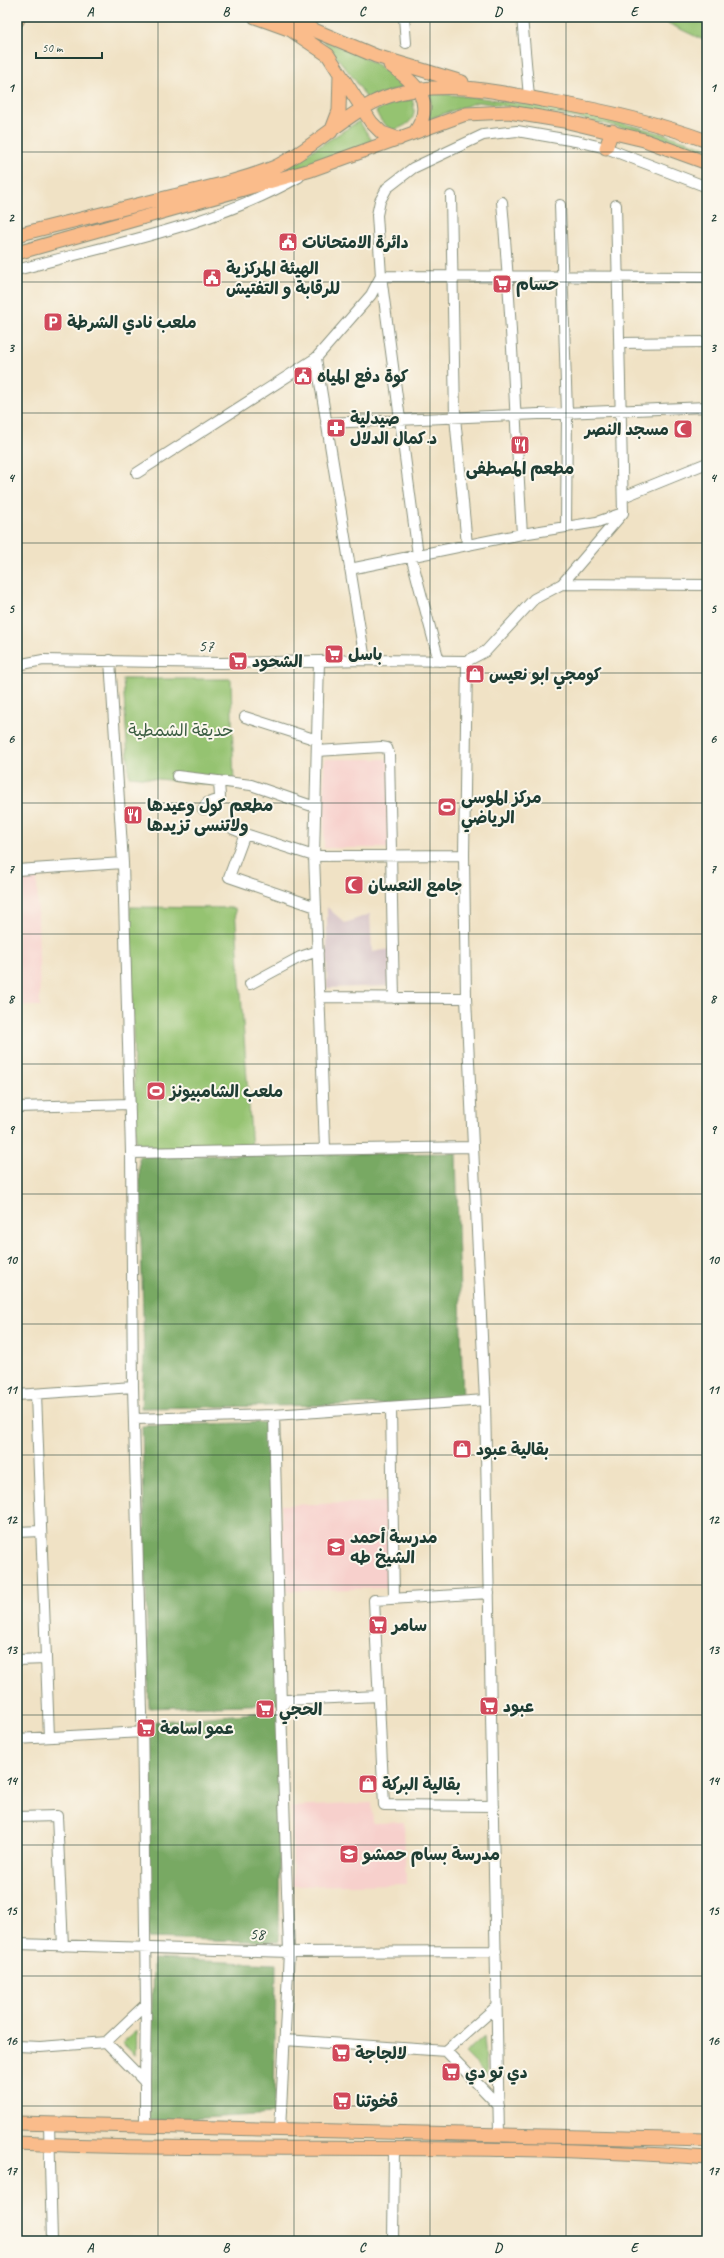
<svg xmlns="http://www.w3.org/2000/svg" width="724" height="2258" viewBox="0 0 724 2258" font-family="Caveat,'Playpen Sans Arabic',sans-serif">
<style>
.built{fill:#f7d0cc}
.industrial{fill:#d2bec3}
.green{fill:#95c371;stroke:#5a8052}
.forest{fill:#78a963;stroke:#4c734c}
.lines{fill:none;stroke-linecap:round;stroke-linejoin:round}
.minor-casing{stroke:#88907c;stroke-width:12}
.major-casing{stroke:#88907c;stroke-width:15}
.minor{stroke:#fff;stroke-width:10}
.major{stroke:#fabc8b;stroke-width:13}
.grid{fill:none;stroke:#1f3d34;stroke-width:1;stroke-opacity:0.55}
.labels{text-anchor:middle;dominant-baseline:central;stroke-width:4;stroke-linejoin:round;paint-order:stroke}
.poi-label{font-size:17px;font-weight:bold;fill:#1f3d34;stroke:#fbf7ec;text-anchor:start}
.street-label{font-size:17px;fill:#1f3d34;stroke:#fbf7ec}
.park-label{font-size:17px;fill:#3c5e43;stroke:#fbf7ec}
.neatline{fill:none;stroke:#1f3d34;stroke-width:1.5}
.grid-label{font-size:13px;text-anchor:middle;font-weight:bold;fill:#1f3d34}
</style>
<rect width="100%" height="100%" fill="#fbf7ec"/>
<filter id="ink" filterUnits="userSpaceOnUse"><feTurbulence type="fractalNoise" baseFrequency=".025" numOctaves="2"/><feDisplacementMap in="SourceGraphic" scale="8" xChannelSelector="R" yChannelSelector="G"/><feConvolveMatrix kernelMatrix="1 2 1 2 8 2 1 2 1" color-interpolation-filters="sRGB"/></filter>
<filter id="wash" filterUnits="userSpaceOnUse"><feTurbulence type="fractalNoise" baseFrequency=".012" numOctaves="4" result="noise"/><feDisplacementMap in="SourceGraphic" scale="16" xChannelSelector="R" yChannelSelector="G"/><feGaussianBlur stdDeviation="0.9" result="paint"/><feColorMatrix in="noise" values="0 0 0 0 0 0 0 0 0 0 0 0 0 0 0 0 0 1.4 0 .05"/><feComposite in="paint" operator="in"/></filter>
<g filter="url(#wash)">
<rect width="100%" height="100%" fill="#f0e2c5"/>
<path class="built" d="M324 759H392L388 848H324Z
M37 876 40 1006H17V879Z
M387 1502 390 1588 284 1591 281 1505Z
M372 1803 373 1823 404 1822 406 1884 293 1886 292 1807Z"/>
<path class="industrial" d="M327 907 345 923 370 914 372 952 390 949 388 986 327 988Z"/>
<path class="green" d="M655 17H707V40L701 39Z
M323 40C357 54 377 59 403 87L367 99 355 80Z
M431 93C525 101 618 117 707 148V153L676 142 632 130 578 118 478 102 429 119Z
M412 99C418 118 411 124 394 130 384 126 380 121 376 111L390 104Z
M359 121 373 142 283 175 17 250 283 169Z
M123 679H231L234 787 129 776Z
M130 907 235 908 252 1150 136 1149Z
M136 2031 135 2055 122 2043Z
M484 2036 487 2075 465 2053Z"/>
<path class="forest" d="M456 1153 463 1403 141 1408 144 1357 139 1156Z
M275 1422 278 1704 149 1708 142 1426Z
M280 1711 279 1942 148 1938 149 1722Z
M153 1959 276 1964 274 2114 149 2121Z"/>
</g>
<g filter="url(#ink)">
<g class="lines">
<defs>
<path id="minor" d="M404 17 406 43
M522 17 529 97
M451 196 455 417 467 545
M502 202C512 313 515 423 522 534
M560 205 567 413 566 526
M17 270C112 244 213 226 299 177
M620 343 707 342
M316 358 365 660
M326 423 707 407
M137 473 316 358 371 295 381 276 377 215 380 201 387 188 413 168 483 135 517 131 581 142 606 148 707 187
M623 497 707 463
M418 555 381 276 707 277
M411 556 439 661
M350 569 522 534 597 522 623 513
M562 584 707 585
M319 661 314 856 325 1148
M467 661 464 855 466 998 485 1400 499 2134
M17 665 43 660 221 663 365 660 467 661 486 651 534 599 562 584 623 513 616 205
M245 717 317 740
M317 751 381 747 387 748 389 754 394 998
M177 776 251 785 315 807
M203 809 207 803 218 800 220 797 219 781
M233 829 245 834 229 877 316 907
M245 834 314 856 464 855
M17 870 123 863
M250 984 300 957 318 951
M319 997 466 998
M17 1107 130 1104
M131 1153 472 1147
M36 1394 49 1737
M17 1395 133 1387
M391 1407 394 1599
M274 1415 281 1707 287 1700 379 1696
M135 1419 274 1415 485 1400
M17 1532 41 1531
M489 1593 374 1600 384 1805 493 1806
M17 1660 46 1659
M17 1739 142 1732
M17 1817 57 1816 63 1946
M17 1944 289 1952 496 1951
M285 2040 446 2051 497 2006
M106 2042 145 2082V2126
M17 2046 40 2047 106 2042 146 2004 142 1712 133 1387 131 1153 123 863 110 660
M446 2051 499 2106
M145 2082 146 2004
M49 2124 52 2241
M280 2130 289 1952 281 1707
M393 2241 394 2148"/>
<path id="major" d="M255 17 291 30 328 55 371 122 382 133 399 139
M283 17 376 56 462 82
M17 21 19 17
M390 65C415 83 437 101 415 132
M331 132 339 111 340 74
M606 148 612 131
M17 235C69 222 121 209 173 196 206 188 243 180 275 167 314 149 351 108 389 96 442 79 495 91 548 101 602 110 655 122 707 141
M17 253 311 170 466 114 509 112 564 121 644 140 707 163
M17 2123 707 2140
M17 2143C247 2154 477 2141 707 2158"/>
</defs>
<use href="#minor" class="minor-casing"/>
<use href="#major" class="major-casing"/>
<use href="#minor" class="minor"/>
<use href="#major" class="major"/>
</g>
</g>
<path class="grid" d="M158 17V2241M294 17V2241M430 17V2241M566 17V2241M17 152H707M17 282H707M17 413H707M17 543H707M17 673H707M17 803H707M17 934H707M17 1064H707M17 1194H707M17 1324H707M17 1455H707M17 1585H707M17 1715H707M17 1845H707M17 1976H707M17 2106H707"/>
<defs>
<symbol id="civic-square" viewBox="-11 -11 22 22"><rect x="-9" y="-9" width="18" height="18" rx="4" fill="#d1495b" stroke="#fbf7ec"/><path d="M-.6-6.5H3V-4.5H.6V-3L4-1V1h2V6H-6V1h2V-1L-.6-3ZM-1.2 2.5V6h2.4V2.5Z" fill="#fff"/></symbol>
<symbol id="supermarket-square" viewBox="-11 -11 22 22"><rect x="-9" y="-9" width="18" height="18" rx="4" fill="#d1495b" stroke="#fbf7ec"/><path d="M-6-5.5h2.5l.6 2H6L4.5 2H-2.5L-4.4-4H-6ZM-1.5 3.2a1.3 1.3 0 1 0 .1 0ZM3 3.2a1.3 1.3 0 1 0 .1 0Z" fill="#fff"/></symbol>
<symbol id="parking-square" viewBox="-11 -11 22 22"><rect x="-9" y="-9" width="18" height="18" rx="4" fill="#d1495b" stroke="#fbf7ec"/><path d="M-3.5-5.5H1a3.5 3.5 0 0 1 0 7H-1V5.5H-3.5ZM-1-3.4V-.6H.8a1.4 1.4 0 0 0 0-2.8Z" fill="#fff"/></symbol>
<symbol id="pharmacy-square" viewBox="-11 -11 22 22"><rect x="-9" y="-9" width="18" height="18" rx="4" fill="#d1495b" stroke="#fbf7ec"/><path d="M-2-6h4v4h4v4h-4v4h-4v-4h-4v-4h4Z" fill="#fff"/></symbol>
<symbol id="mosque-square" viewBox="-11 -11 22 22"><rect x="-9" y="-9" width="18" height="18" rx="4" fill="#d1495b" stroke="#fbf7ec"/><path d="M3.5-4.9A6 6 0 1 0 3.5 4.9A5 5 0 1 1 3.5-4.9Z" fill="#fff"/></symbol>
<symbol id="restaurant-square" viewBox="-11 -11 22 22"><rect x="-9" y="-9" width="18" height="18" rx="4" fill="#d1495b" stroke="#fbf7ec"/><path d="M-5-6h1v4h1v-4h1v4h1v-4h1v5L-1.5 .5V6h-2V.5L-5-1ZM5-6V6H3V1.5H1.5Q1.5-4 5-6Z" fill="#fff"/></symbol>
<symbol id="shop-square" viewBox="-11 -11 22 22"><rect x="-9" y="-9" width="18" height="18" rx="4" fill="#d1495b" stroke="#fbf7ec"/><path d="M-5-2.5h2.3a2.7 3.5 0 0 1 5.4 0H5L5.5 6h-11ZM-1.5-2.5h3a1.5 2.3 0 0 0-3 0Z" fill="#fff"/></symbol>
<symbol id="stadium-square" viewBox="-11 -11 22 22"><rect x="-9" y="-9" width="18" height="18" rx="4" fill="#d1495b" stroke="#fbf7ec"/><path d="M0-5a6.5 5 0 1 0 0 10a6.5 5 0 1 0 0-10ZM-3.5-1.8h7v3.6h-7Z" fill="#fff"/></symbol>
<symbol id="school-square" viewBox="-11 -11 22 22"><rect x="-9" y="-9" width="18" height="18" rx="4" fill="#d1495b" stroke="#fbf7ec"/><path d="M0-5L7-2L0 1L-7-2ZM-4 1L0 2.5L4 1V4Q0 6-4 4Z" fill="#fff"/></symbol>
</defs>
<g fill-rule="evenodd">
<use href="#civic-square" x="277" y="231" width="22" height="22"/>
<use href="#civic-square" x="201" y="267" width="22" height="22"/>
<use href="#supermarket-square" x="491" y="273" width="22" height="22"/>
<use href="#parking-square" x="42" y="311" width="22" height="22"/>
<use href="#civic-square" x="292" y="365" width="22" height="22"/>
<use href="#pharmacy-square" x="325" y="417" width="22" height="22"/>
<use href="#mosque-square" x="672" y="418" width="22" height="22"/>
<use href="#restaurant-square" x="509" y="434" width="22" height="22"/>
<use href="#supermarket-square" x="323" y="643" width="22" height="22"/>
<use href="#supermarket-square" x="227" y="650" width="22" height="22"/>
<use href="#shop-square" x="464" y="663" width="22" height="22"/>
<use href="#stadium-square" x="436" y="796" width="22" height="22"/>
<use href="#restaurant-square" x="122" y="804" width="22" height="22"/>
<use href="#mosque-square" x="343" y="874" width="22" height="22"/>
<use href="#stadium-square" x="145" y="1080" width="22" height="22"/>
<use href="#shop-square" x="451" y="1438" width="22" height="22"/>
<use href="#school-square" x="325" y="1536" width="22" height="22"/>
<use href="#supermarket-square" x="367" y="1614" width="22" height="22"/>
<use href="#supermarket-square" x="478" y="1695" width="22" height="22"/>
<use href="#supermarket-square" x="254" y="1698" width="22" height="22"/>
<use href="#supermarket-square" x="135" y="1717" width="22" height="22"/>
<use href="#shop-square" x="357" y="1773" width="22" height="22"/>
<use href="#school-square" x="338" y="1843" width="22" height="22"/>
<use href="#supermarket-square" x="330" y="2042" width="22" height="22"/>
<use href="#supermarket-square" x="440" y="2061" width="22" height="22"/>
<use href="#supermarket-square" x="331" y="2090" width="22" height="22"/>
</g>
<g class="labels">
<g class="poi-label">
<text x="302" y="242">دائرة الامتحانات</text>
<text x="226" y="268">الهيئة المركزية<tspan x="226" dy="20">للرقابة و التفتيش</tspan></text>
<text x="516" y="284">حسام</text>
<text x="67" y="322">ملعب نادي الشرطة</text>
<text x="317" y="376">كوة دفع المياه</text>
<text x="350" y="418">صيدلية<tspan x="350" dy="20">د.كمال الدلال</tspan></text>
<text x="669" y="429" text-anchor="end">مسجد النصر</text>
<text x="520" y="468" text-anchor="middle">مطعم المصطفى</text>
<text x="348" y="654">باسل</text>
<text x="252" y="661">الشحود</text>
<text x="489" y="674">كومجي ابو نعيس</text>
<text x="461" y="797">مركز الموسى<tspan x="461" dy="20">الرياضي</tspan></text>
<text x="147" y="805">مطعم كول وعيدها<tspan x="147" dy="20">ولاتنسى تزيدها</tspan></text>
<text x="368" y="885">جامع النعسان</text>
<text x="170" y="1091">ملعب الشامبيونز</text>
<text x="476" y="1449">بقالية عبود</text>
<text x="350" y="1537">مدرسة أحمد<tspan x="350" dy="20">الشيخ طه</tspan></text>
<text x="392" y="1625">سامر</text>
<text x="503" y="1706">عبود</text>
<text x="279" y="1709">الحجي</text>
<text x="160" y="1728">عمو اسامة</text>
<text x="382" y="1784">بقالية البركة</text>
<text x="363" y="1854">مدرسة بسام حمشو</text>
<text x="355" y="2053">لالجاجة</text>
<text x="465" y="2072">دي تو دي</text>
<text x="356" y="2101">قخوتنا</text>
</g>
<g class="street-label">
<text transform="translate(206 646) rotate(1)">57</text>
<text transform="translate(257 1934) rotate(2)">58</text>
</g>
<g class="park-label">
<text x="181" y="730">حديقة الشمطية</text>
</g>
</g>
<rect width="724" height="2258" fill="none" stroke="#fbf7ec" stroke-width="44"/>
<path d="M36 52v6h66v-6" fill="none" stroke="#1f3d34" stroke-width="2"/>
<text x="42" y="52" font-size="12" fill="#1f3d34" stroke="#fbf7ec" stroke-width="3" paint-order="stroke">50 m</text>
<rect x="22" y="22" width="680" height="2214" class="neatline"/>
<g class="grid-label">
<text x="90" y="16">A</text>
<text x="226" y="16">B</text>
<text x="362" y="16">C</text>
<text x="498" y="16">D</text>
<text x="634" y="16">E</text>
<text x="11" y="92">1</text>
<text x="713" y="92">1</text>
<text x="11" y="222">2</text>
<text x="713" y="222">2</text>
<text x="11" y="352">3</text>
<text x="713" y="352">3</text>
<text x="11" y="482">4</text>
<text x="713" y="482">4</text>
<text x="11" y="613">5</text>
<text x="713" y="613">5</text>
<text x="11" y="743">6</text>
<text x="713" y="743">6</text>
<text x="11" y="873">7</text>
<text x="713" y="873">7</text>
<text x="11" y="1003">8</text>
<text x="713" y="1003">8</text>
<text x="11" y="1134">9</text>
<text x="713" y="1134">9</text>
<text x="11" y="1264">10</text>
<text x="713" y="1264">10</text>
<text x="11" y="1394">11</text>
<text x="713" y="1394">11</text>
<text x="11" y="1524">12</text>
<text x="713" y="1524">12</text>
<text x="11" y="1654">13</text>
<text x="713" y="1654">13</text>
<text x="11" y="1785">14</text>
<text x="713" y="1785">14</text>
<text x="11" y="1915">15</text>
<text x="713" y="1915">15</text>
<text x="11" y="2045">16</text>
<text x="713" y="2045">16</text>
<text x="11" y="2175">17</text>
<text x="713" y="2175">17</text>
<text x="90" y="2252">A</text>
<text x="226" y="2252">B</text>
<text x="362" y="2252">C</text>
<text x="498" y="2252">D</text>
<text x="634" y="2252">E</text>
</g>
</svg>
